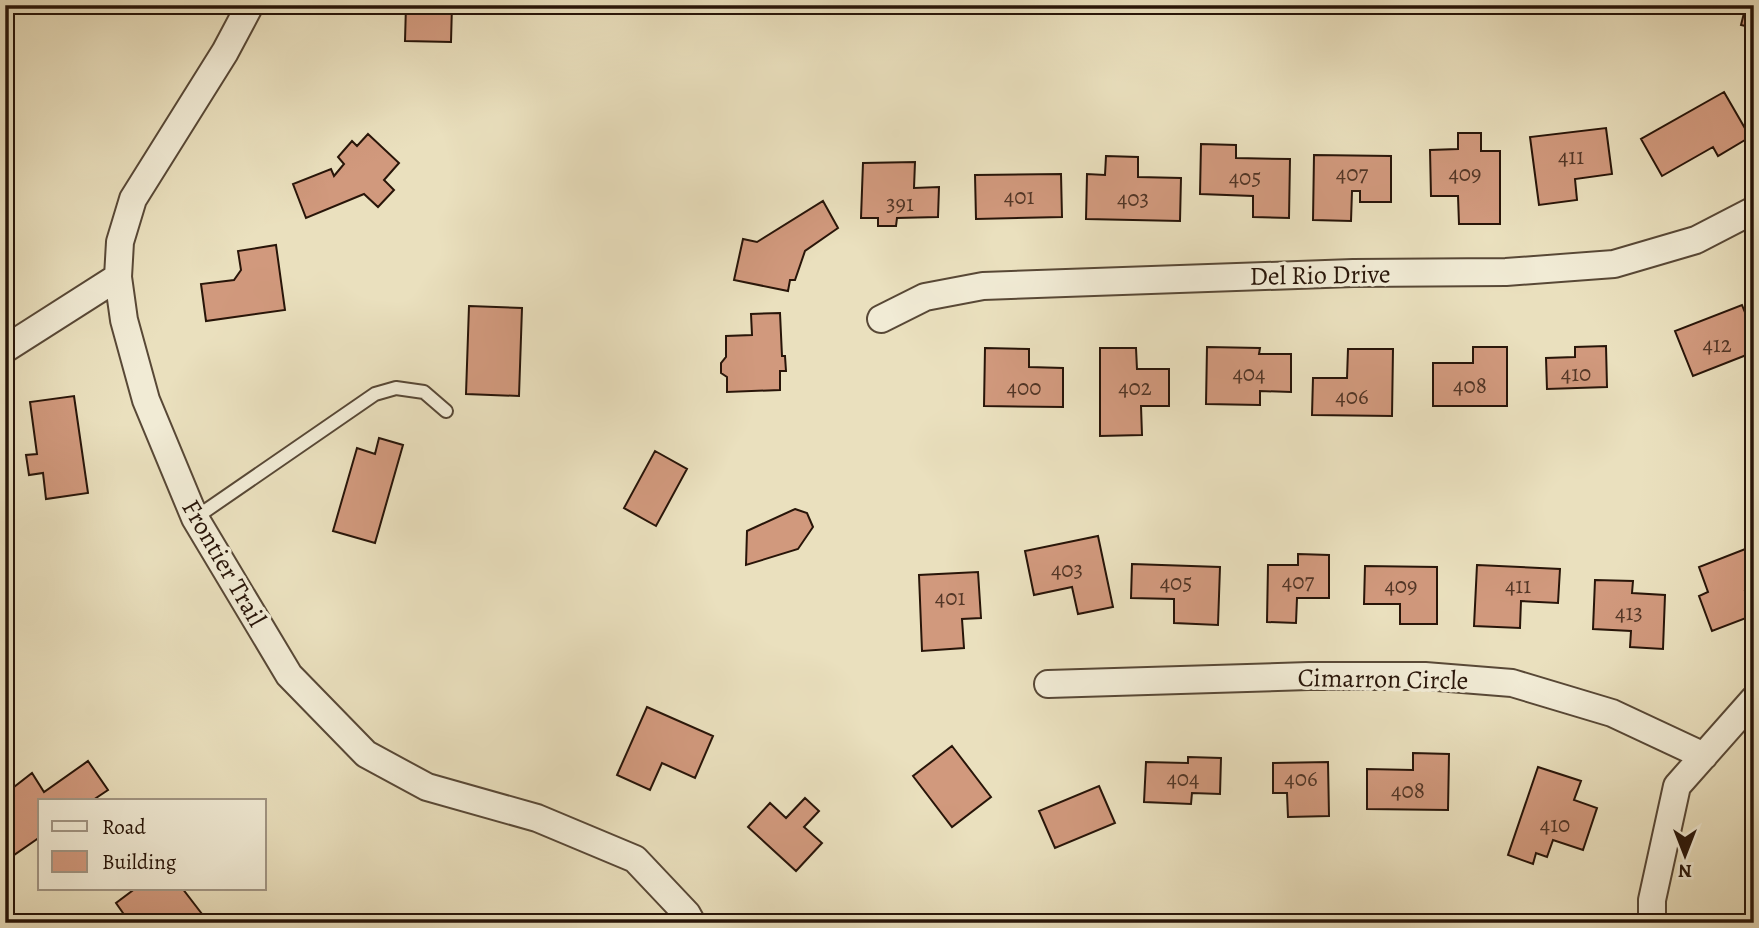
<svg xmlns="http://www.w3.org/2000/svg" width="1759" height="928" viewBox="0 0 1759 928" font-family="Alegreya,serif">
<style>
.building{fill:#d1997d;stroke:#281509;stroke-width:2}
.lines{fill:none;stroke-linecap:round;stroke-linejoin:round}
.service-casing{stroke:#584836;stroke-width:16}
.minor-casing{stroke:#584836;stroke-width:30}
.service{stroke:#f1ebd5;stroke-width:12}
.minor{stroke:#f1ebd5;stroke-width:26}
.labels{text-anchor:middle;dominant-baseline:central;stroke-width:7;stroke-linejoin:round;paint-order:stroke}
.number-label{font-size:23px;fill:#523626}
.street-label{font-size:26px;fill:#281509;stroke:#f1ebd5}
</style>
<rect width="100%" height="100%" fill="#eae0be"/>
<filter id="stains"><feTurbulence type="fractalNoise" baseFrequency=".00286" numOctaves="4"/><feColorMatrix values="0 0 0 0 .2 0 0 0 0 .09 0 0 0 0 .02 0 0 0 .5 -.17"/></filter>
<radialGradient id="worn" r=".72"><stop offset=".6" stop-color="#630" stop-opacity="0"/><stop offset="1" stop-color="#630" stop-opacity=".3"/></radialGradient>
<path class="building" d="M406 5H452L451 42 405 41Z
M1746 5H1754V28L1741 25Z
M1724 92 1750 137 1718 156 1713 147 1662 176 1641 139Z
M1606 128 1612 174 1575 179 1577 200 1539 205 1530 137Z
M1458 133H1481V151H1500V224H1459L1458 196H1431L1430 150 1458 149Z
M368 134 399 163 384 180 394 190 378 207 364 194 306 218 293 184 331 169 334 176 344 164 338 157 352 141 357 146Z
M1201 144 1236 145V158L1290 159 1289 218 1253 217V196L1200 194Z
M1314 155 1391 156V202H1360V191H1352L1351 221 1313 220Z
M1106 156 1138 157V177L1181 178 1180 221 1086 219 1087 174 1105 175Z
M915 162 914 188 939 187 938 217 897 218 896 226H878V218H861L863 163Z
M1061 174 1062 217 976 219 975 175Z
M823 201 838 228 805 251 795 280H790L788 291 734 280 743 239 757 242Z
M276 245 285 310 206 321 201 284 234 280 241 270 238 251Z
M1742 305 1754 335V352L1693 376 1675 331Z
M469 306 522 308 519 396 466 394Z
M780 313 782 356H785L786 371H780V390L727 392V377L721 373V363L726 357V336L752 335 751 314Z
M1606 346 1607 387 1547 389 1546 358 1575 357V347Z
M1207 347 1260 348 1259 354H1291V392L1260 391V405L1206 404Z
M1473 347H1507V406H1433V363H1473Z
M985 348 1029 349V367L1063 368V407L984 406Z
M1100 348H1136L1137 369H1169V406H1141L1142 435 1100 436Z
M1348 349H1393L1392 416 1312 415 1313 378H1347Z
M74 396 88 493 46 499 43 473 29 475 26 455 37 454 30 402Z
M379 438 403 445 375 543 333 531 357 448 375 454Z
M655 451 687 469 656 526 624 508Z
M795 509 807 513 813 527 798 549 746 565 747 531Z
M1098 536 1113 607 1078 614 1072 587 1034 595 1025 551Z
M1753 546 1754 588 1745 591 1754 615 1712 631 1699 596 1708 592 1699 567Z
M1298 554 1329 555V598H1297L1296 623 1267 622 1268 565H1298Z
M1132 564 1220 567 1218 625 1174 623V599L1131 598Z
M1477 565 1560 569 1558 603 1521 601 1520 628 1474 626Z
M1365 566 1437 567V624H1400V604H1364Z
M978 572 981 618 962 619 964 648 922 651 919 575Z
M1595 580 1633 581 1632 593 1665 595 1663 649 1630 647 1631 631 1593 629Z
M647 707 713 736 695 778 662 763 650 790 617 775Z
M952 746 991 797 952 827 913 776Z
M1413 753 1449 754 1448 810 1367 809V769L1413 770Z
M1188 757 1221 758 1220 794 1192 793 1191 804 1144 802 1146 762 1188 763Z
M88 761 108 790 93 800H40V837L14 855 5 842V794L32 773 44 792Z
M1328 762 1329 816 1288 817 1287 793H1273V763Z
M1538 767 1581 781 1574 800 1597 808 1583 850 1553 840 1547 857 1536 853 1533 864 1508 855Z
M1099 786 1115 823 1055 848 1039 811Z
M805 798 819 811 804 827 822 843 796 871 748 827 770 803 786 818Z
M136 888H182L202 914 190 923H130L116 903Z"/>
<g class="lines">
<defs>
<path id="service" d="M195 518 375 394 396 388 424 392 446 411"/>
<path id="minor" d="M250 5 225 52 133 199 120 242 118 277 124 320 146 400 195 518 289 675 366 754 427 787 537 818 635 859 687 914 692 923
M881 319 925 297 983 286 1353 273 1506 272 1614 264 1696 240 1754 210
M5 349 118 277
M1048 684 1309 676H1425L1512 683 1612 713 1704 756
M1652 923V900L1677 786 1754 699"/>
</defs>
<use href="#service" class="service-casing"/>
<use href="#minor" class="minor-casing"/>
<use href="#service" class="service"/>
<use href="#minor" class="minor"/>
</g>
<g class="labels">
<g class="number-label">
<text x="1571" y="156">411</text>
<text x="1352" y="173">407</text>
<text x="1465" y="173">409</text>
<text x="1245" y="177">405</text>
<text x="1019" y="196">401</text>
<text x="1133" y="198">403</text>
<text x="900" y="203">391</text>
<text x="1717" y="344">412</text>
<text x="1249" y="373">404</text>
<text x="1576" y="373">410</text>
<text x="1470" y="385">408</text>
<text x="1024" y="387">400</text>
<text x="1135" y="387">402</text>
<text x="1352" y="396">406</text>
<text x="1067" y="569">403</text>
<text x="1298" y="581">407</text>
<text x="1176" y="582">405</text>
<text x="1401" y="585">409</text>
<text x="1518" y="585">411</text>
<text x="950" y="597">401</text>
<text x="1629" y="612">413</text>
<text x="1183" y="778">404</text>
<text x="1301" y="778">406</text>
<text x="1408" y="790">408</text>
<text x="1555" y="824">410</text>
</g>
<g class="street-label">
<text transform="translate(1320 275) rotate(-1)">Del Rio Drive</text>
<text transform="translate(224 563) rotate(60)">Frontier Trail</text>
<text transform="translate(1383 679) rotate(1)">Cimarron Circle</text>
</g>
</g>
<rect width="1759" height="928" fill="none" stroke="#eae0be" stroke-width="28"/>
<rect x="7" y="7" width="1745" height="914" fill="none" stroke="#281509" stroke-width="3.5"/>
<rect x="14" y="14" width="1731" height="900" fill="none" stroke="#281509" stroke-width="2"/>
<rect x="38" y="799" width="228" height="91" fill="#f1ebd5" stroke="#a19583" stroke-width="2"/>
<rect x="52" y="821" width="35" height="10" fill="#f1ebd5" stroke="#a19583" stroke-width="2"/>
<text x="102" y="834" font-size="21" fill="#281509">Road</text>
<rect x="52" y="851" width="35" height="21" fill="#d1997d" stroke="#a19583" stroke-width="2"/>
<text x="102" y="869" font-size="21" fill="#281509">Building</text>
<g transform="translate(1685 855) rotate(180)" stroke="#f1ebd5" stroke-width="5" paint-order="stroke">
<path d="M0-5L12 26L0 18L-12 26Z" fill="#281509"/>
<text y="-10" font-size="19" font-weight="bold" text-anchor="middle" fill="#281509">N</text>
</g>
<rect width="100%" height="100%" filter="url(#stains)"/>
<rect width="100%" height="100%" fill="url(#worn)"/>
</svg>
